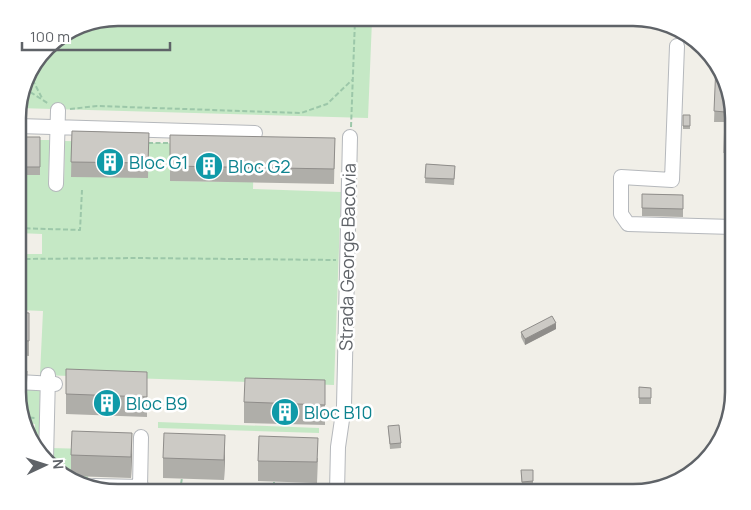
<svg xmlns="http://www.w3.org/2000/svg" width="751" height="510" viewBox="0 0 751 510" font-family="Manrope,sans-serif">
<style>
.green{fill:#c5e8c5}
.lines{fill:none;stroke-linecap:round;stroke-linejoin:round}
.minor-casing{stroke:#b5b8bc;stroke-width:16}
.path{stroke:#9cc7a9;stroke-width:2;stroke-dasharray:5 2.5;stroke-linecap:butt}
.minor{stroke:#fff;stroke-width:14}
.wall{fill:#afaea9}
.shaded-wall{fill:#8f8d8a}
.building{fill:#cccac5;stroke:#8f8d8a}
.labels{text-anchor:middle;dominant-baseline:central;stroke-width:5;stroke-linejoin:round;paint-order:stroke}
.culture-label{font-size:18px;fill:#0d838f;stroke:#fff;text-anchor:start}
.street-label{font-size:18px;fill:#5f6368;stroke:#fff}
.rim{fill:none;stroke:#5f6368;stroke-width:2.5}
</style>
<rect width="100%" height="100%" fill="#f1efe8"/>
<path class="green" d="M372 20 368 118 18 108V104L31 68 52 42 85 23Z
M20 140H50L48 183 64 184 65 141 206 144 170 181 247 182V152L254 146 253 189 341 192 334 385 40 375 43 311 18 310V254H42V234L18 233V175H40V145Z
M40 386 39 452 34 446 35 424 24 423 21 414H26L27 389Z
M158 422 319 428V433L158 428Z
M51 448 88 449 71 476H88V480C74 480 60 475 50 464Z"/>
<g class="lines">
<defs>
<path id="minor" d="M677 46 672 180 621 177V214L628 224 733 227
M18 126 255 133
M56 184 58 110
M18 382 55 384
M46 459 48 375
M94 486 142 487
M140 487 141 437
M337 492 338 447 344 406 350 137"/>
</defs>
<use href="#minor" class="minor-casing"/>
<path class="path" d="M29 73 42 98
M24 88 49 104
M70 109 97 106 301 113 327 104 352 80
M351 127 355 20
M148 143H171
M18 228 80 230 82 190
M18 259 138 258 336 260
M22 417 35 418
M181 484 182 478
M274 487V481"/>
<use href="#minor" class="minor"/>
</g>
<path class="wall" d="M716 64 733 111V164H724L725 122H714Z
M683 115H690V129H683Z
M72 131 149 133 148 178 71 177Z
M18 137H40V175H18Z
M335 138 334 184 170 181V166Z
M426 164 455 166 454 185 425 183Z
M642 194 683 195V217L642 216Z
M18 312 29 328V356L18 355Z
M556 329 525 345 521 337V332Z
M728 342 733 343V373H727Z
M18 370 27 391 26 414H21L18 405Z
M639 387 651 388V404H639Z
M147 392V417L66 414V394Z
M325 401V425L244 423V402Z
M388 426 401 443V448L390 449Z
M132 454 131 478 71 476V455Z
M225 455 224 480 163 478V458Z
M318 458 317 483 258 481V461Z
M521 470 533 481V486L522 487Z"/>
<path class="shaded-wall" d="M556 323V329L525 345V339Z
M27 371V391L26 414V394Z
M132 433V454L131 478V457Z
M225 435V455L224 480V460Z"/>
<path class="building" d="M716 64 723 73 733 111V154L724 153 725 112 714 111Z
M683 115H690V126H683Z
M72 131 149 133 148 163 71 162Z
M170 135 335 138 334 169 170 166Z
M18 137H40V167H18Z
M426 164 455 166 454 179 425 178Z
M642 194 683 195V209L642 208Z
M18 312 29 313V341L18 340Z
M552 316 556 323 525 339 521 332Z
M728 342 733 343V368H727Z
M66 369 147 372V397L66 394Z
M18 370 27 371 26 394H18Z
M729 376H733V399L728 412Z
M245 378 325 380V405L244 402Z
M639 387 651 388V398H639Z
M399 425 401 443 390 444 388 426Z
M72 431 132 433 131 457 71 455Z
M164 433 225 435 224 460 163 458Z
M259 436 318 438 317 462 258 461Z
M521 470H533V481L522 482Z"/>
<defs>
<symbol id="building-disc" viewBox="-11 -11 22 22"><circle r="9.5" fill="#0f9aa8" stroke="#fff"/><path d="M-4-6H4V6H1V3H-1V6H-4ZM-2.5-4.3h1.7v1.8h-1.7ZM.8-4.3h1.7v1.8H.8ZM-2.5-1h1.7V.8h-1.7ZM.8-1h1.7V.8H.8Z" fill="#fff"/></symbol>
</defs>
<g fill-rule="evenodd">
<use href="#building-disc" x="94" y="146" width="32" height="32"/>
<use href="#building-disc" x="193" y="150" width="32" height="32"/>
<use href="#building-disc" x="91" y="387" width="32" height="32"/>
<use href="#building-disc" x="269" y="396" width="32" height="32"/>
</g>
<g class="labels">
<g class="culture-label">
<text x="129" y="162">Bloc G1</text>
<text x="228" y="166">Bloc G2</text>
<text x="126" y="403">Bloc B9</text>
<text x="304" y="412">Bloc B10</text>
</g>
<g class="street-label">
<text transform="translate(347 257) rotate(-89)">Strada George Bacovia</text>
</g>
</g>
<path d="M0 0H751V510H0ZM118 26H633A92 92 0 0 1 725 118V392A92 92 0 0 1 633 484H118A92 92 0 0 1 26 392V118A92 92 0 0 1 118 26Z" fill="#fff" fill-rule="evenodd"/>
<path class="rim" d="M118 26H633A92 92 0 0 1 725 118V392A92 92 0 0 1 633 484H118A92 92 0 0 1 26 392V118A92 92 0 0 1 118 26Z"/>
<g transform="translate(45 465) rotate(86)" stroke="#ffffff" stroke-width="4" paint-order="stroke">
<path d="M0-4L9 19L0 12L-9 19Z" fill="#5f6368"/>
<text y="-8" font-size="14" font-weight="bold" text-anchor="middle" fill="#5f6368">N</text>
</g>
<path d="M22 42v8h148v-8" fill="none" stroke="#5f6368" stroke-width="2.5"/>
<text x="30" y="42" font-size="15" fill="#5f6368" stroke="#ffffff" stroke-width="4" paint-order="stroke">100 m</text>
</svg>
